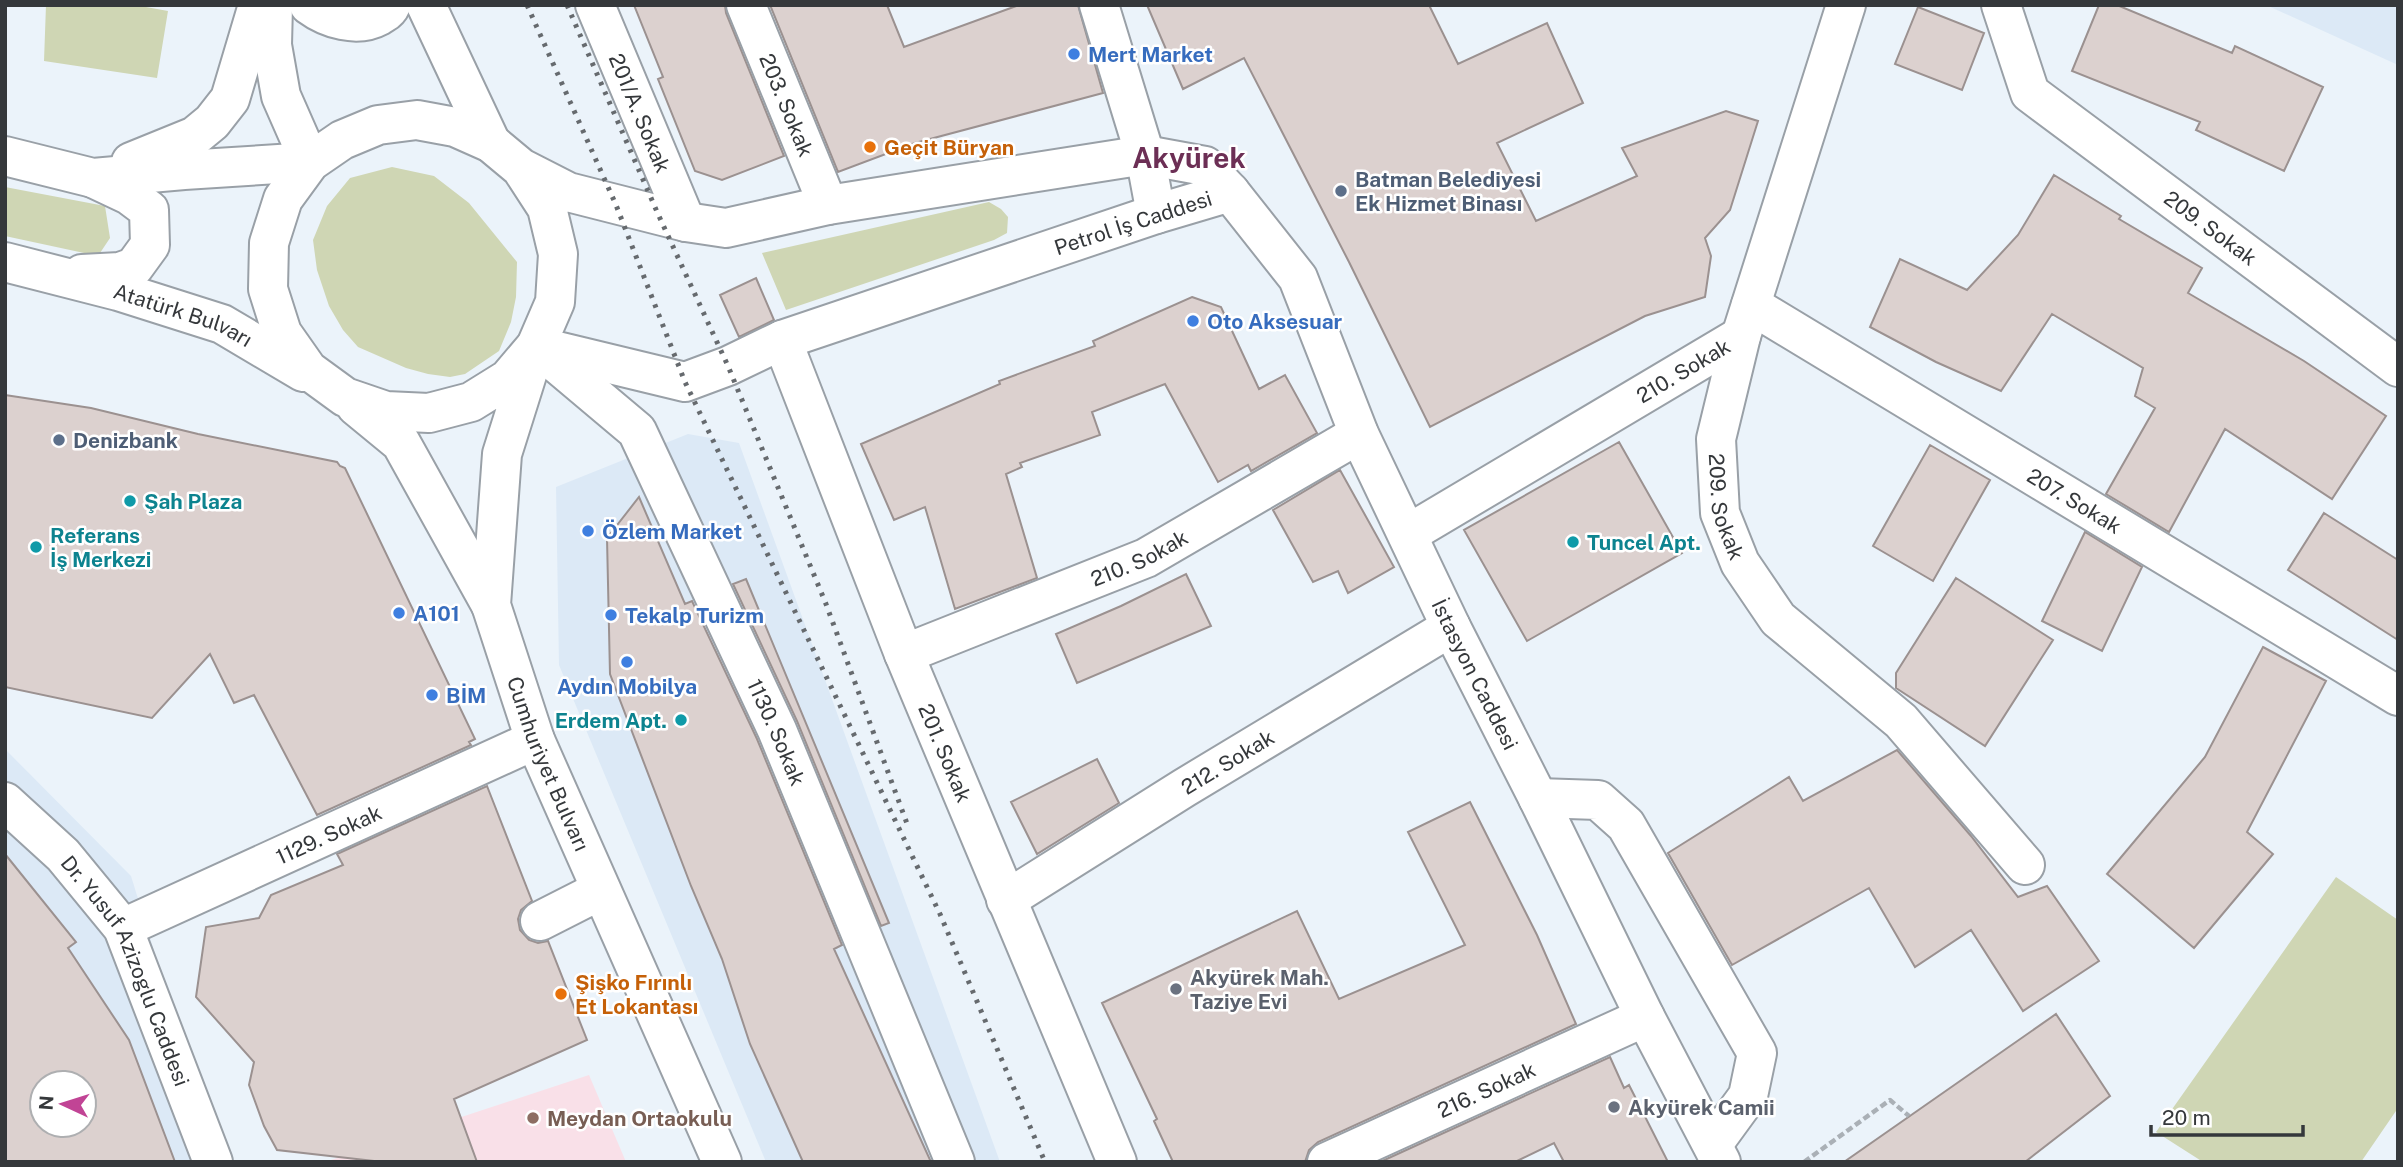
<svg xmlns="http://www.w3.org/2000/svg" width="2403" height="1167" viewBox="0 0 2403 1167" font-family="'Public Sans',sans-serif">
<style>
.built{fill:#dce9f6;fill-rule:evenodd}
.education{fill:#f9e0e8}
.green{fill:#cfd6b4}
.building{fill:#dcd1cf;stroke:#9b9190;stroke-width:2;fill-rule:evenodd}
.lines{fill:none;stroke-linecap:round;stroke-linejoin:round}
.minor-casing{stroke:#99a0a7;stroke-width:42}
.major-casing{stroke:#99a0a7;stroke-width:42}
.path{stroke:#aab0b6;stroke-width:4.5;stroke-dasharray:7 3.5;stroke-linecap:butt}
.minor{stroke:#fff;stroke-width:38}
.major{stroke:#fff;stroke-width:38}
.rail{stroke:#666a6e;stroke-width:5;stroke-dasharray:3.5 7;stroke-linecap:butt}
.shop-dot{fill:#3f7fe0;stroke:#fff;stroke-width:2.5}
.food-dot{fill:#e8710a;stroke:#fff;stroke-width:2.5}
.service-dot{fill:#5c6f8a;stroke:#fff;stroke-width:2.5}
.culture-dot{fill:#0f9aa8;stroke:#fff;stroke-width:2.5}
.worship-dot{fill:#6b7280;stroke:#fff;stroke-width:2.5}
.education-dot{fill:#8d6e63;stroke:#fff;stroke-width:2.5}
.labels{text-anchor:middle;dominant-baseline:central;stroke-width:5;stroke-linejoin:round;paint-order:stroke}
.shop-label{font-size:21px;font-weight:bold;fill:#366cbe;stroke:#fff;text-anchor:start}
.street-label{font-size:21px;fill:#35383b;stroke:#fff}
.food-label{font-size:21px;font-weight:bold;fill:#c56008;stroke:#fff;text-anchor:start}
.service-label{font-size:21px;font-weight:bold;fill:#4e5e75;stroke:#fff;text-anchor:start}
.culture-label{font-size:21px;font-weight:bold;fill:#0d838f;stroke:#fff;text-anchor:start}
.worship-label{font-size:21px;font-weight:bold;fill:#5b616d;stroke:#fff;text-anchor:start}
.education-label{font-size:21px;font-weight:bold;fill:#785e54;stroke:#fff;text-anchor:start}
.district-label{font-size:28px;font-weight:bold;fill:#6c2f55;stroke:#fff}
</style>
<rect width="100%" height="100%" fill="#ebf3fa"/>
<path class="built" d="M2266 5H2398V65Z
M688 434 739 443 1000 1162H766L559 665 556 487Z
M5 749 131 876 219 1162H5ZM42 1083H84V1125H42Z"/>
<path class="education" d="M589 1075 626 1162H325Z"/>
<path class="green" d="M46 5H135L168 11 157 78 44 61Z
M392 167 434 176 469 203 517 262 516 297 511 322 499 351 465 374 450 377 428 374 406 368 358 347 343 330 329 306 317 270 313 240 327 206 350 178Z
M5 187 105 206 110 238 98 256 5 236Z
M989 202 1001 209 1008 217 1007 233 994 240 786 310 762 253Z
M2336 877 2398 920V1108L2361 1162H2203L2156 1132Z"/>
<path class="building" d="M634 5H725L726 13 784 156 722 180 695 171 658 79 663 77Z
M770 5H887L904 47 1019 5H1078L1103 93 915 143 838 172Z
M1147 5H1429L1458 64 1547 23 1583 103 1497 143 1536 221 1637 176 1622 148 1726 111 1758 121 1730 210 1705 238 1711 256 1705 297 1645 316 1430 427 1349 262 1244 58 1183 89Z
M2099 5H2117L2232 53 2235 46 2323 87 2284 171 2196 130 2200 122 2072 71Z
M1918 7 1984 33 1962 90 1895 64Z
M2054 175 2121 216 2119 219 2202 268 2188 293 2304 361 2386 416 2332 499 2225 429 2169 532 2106 494 2155 408 2135 396 2143 368 2052 314 2001 391 1936 362 1870 327 1900 259 1967 290 2018 235Z
M756 278 774 320 739 337 720 295Z
M1192 297 1221 307 1259 389 1285 375 1317 433 1251 471 1248 465 1218 482 1165 384 1092 412 1100 435 1020 463 1022 467 1006 474 1037 578 955 609 925 507 894 520 861 444 1000 384 999 381 1095 346 1093 341Z
M5 395 91 408 198 434 337 462 340 466 345 468 475 739 469 742 471 745 317 815 254 695 234 703 210 654 152 718 5 687Z
M1619 442 1682 553 1527 641 1464 530Z
M1930 445 1990 480 1933 581 1873 546Z
M1340 470 1394 567 1348 593 1338 571 1313 582 1273 510Z
M639 497 685 604 692 601 757 739 842 945 834 949 931 1162H803L750 1044 722 959 691 886 610 674 607 538Z
M2324 513 2398 560V640L2288 570Z
M2085 532 2142 567 2102 651 2042 621Z
M1186 574 1211 626 1077 683 1056 634 1121 606Z
M1956 578 2053 640 1985 746 1896 688V673Z
M746 579 889 923 881 926 797 721 733 584Z
M2263 647 2326 681 2247 832 2273 854 2194 948 2107 874 2205 757Z
M1897 750 1971 836 2018 897 2047 886 2099 961 2023 1011 1971 930 1915 967 1869 888 1732 965 1668 853 1789 777 1803 801Z
M1097 759 1119 803 1037 854 1011 802Z
M487 786 532 901 521 910 518 919 520 930 529 940 538 943 548 941 587 1040 454 1099 477 1162H383L277 1150 264 1126 249 1085 254 1062 196 997 206 927 259 918 271 895 343 865 337 854Z
M1470 802 1537 935 1576 1024 1318 1142 1309 1150 1305 1162H1173L1154 1121 1157 1119 1102 1003 1297 911 1339 999 1465 945 1408 832Z
M5 854 76 942 68 948 129 1040 175 1162H5ZM42 1083H84V1125H42Z
M2056 1014 2110 1096 2025 1162H1844Z
M1610 1057 1624 1088 1629 1085 1668 1162H1564L1554 1143 1515 1162H1380Z"/>
<g class="lines">
<defs>
<g id="minor">
<path id="s1" d="M595 5 686 222"/>
<path id="s2" d="M746 5 828 205"/>
<path d="M1099 5 1145 155 1156 214"/>
<path id="s3" d="M1846 5 1741 336 1716 439 1720 513 1740 563 1778 619 1901 721 2025 865"/>
<path id="s4" d="M2001 5 2030 93 2398 367"/>
<path id="s5" d="M1230 192 1298 278 1359 434 1451 627 1538 798 1645 1017 1721 1162"/>
<path id="s6" d="M1751 305 2398 696"/>
<path id="s7" d="M782 340 904 654 1117 1162"/>
<path id="s8" d="M536 346 637 431 777 730 955 1162"/>
<path id="s9" d="M1408 534 1741 336"/>
<path id="s10" d="M904 654 1146 558 1359 434"/>
<path d="M1538 798 1598 800 1626 825 1757 1053 1748 1096 1713 1144"/>
<path id="s11" d="M5 802 63 855 123 928 213 1162"/>
<path id="s12" d="M1006 900 1184 788 1451 627"/>
<path d="M540 921 601 890"/>
<path id="s13" d="M123 928 535 740"/>
<path id="s14" d="M1327 1162 1645 1017"/>
</g>
<g id="major">
<path d="M309 5C328 19 357 28 379 16 385 12 388 12 391 5"/>
<path d="M426 5 491 143"/>
<path d="M5 156 93 178 184 170 310 162 281 96 272 45 273 5"/>
<path d="M131 162 195 136 212 122 230 99 258 5"/>
<path id="s15" d="M521 168 547 208 558 254 555 302 536 346 508 379 471 402 429 413 386 411 345 397 308 370 282 333 268 289 269 243 283 199 310 162 342 140 378 125 417 120 455 127 491 143 521 168 568 192 686 222 726 228 828 205 1145 155 1205 166 1230 192 1156 214 782 340 728 366 685 382 536 346 502 454 491 605 535 740 722 1162"/>
<path id="s16" d="M5 262 118 291 222 324 303 372"/>
<path d="M82 274 120 272 134 267 150 245 149 210 129 195 93 178"/>
<path d="M356 406 401 443 491 605"/>
</g>
</defs>
<use href="#minor" class="minor-casing"/>
<use href="#major" class="major-casing"/>
<path class="path" d="M1804 1162 1890 1100 1909 1116"/>
<use href="#minor" class="minor"/>
<use href="#major" class="major"/>
<path class="rail" d="M527 5 616 205 685 382 940 914 1045 1162
M567 5 658 214 728 366 826 604 909 829"/>
</g>
<g class="shop-dot">
<circle cx="1074" cy="54" r="7"/>
<circle cx="1193" cy="321" r="7"/>
<circle cx="588" cy="531" r="7"/>
<circle cx="399" cy="613" r="7"/>
<circle cx="611" cy="615" r="7"/>
<circle cx="627" cy="662" r="7"/>
<circle cx="432" cy="695" r="7"/>
</g>
<g class="food-dot">
<circle cx="870" cy="147" r="7"/>
<circle cx="561" cy="994" r="7"/>
</g>
<g class="service-dot">
<circle cx="1341" cy="191" r="7"/>
<circle cx="59" cy="440" r="7"/>
</g>
<g class="culture-dot">
<circle cx="130" cy="501" r="7"/>
<circle cx="1573" cy="542" r="7"/>
<circle cx="36" cy="547" r="7"/>
<circle cx="681" cy="720" r="7"/>
</g>
<g class="worship-dot">
<circle cx="1176" cy="989" r="7"/>
<circle cx="1614" cy="1107" r="7"/>
</g>
<circle class="education-dot" cx="533" cy="1118" r="7"/>
<g class="labels">
<g class="shop-label">
<text x="1088" y="54">Mert Market</text>
<text x="1207" y="321">Oto Aksesuar</text>
<text x="602" y="531">Özlem Market</text>
<text x="413" y="613">A101</text>
<text x="625" y="615">Tekalp Turizm</text>
<text x="627" y="686" text-anchor="middle">Aydın Mobilya</text>
<text x="446" y="695">BİM</text>
</g>
<g class="street-label">
<text stroke="none"><textPath href="#s2" startOffset="108">203. Sokak</textPath></text>
<text stroke="none"><textPath href="#s1" startOffset="117">201/A. Sokak</textPath></text>
<text transform="translate(1133 223) rotate(-18)">Petrol İş Caddesi</text>
<text stroke="none"><textPath href="#s4" startOffset="318">209. Sokak</textPath></text>
<text stroke="none"><textPath href="#s16" startOffset="186">Atatürk Bulvarı</textPath></text>
<text stroke="none"><textPath href="#s9" startOffset="320">210. Sokak</textPath></text>
<text stroke="none"><textPath href="#s6" startOffset="378">207. Sokak</textPath></text>
<text stroke="none"><textPath href="#s3" startOffset="522">209. Sokak</textPath></text>
<text stroke="none"><textPath href="#s10" startOffset="254">210. Sokak</textPath></text>
<text stroke="none"><textPath href="#s5" startOffset="544">İstasyon Caddesi</textPath></text>
<text stroke="none"><textPath href="#s8" startOffset="464">1130. Sokak</textPath></text>
<text stroke="none"><textPath href="#s7" startOffset="444">201. Sokak</textPath></text>
<text stroke="none"><textPath href="#s12" startOffset="261">212. Sokak</textPath></text>
<text stroke="none"><textPath href="#s15" startOffset="2819">Cumhuriyet Bulvarı</textPath></text>
<text stroke="none"><textPath href="#s13" startOffset="226">1129. Sokak</textPath></text>
<text stroke="none"><textPath href="#s11" startOffset="212">Dr. Yusuf Azizoglu Caddesi</textPath></text>
<text stroke="none"><textPath href="#s14" startOffset="175">216. Sokak</textPath></text>
</g>
<g class="food-label">
<text x="884" y="147">Geçit Büryan</text>
<text x="575" y="982">Şişko Fırınlı<tspan x="575" dy="24">Et Lokantası</tspan></text>
</g>
<g class="service-label">
<text x="1355" y="179">Batman Belediyesi<tspan x="1355" dy="24">Ek Hizmet Binası</tspan></text>
<text x="73" y="440">Denizbank</text>
</g>
<g class="culture-label">
<text x="144" y="501">Şah Plaza</text>
<text x="50" y="535">Referans<tspan x="50" dy="24">İş Merkezi</tspan></text>
<text x="1587" y="542">Tuncel Apt.</text>
<text x="667" y="720" text-anchor="end">Erdem Apt.</text>
</g>
<g class="worship-label">
<text x="1190" y="977">Akyürek Mah.<tspan x="1190" dy="24">Taziye Evi</tspan></text>
<text x="1628" y="1107">Akyürek Camii</text>
</g>
<g class="education-label">
<text x="547" y="1118">Meydan Ortaokulu</text>
</g>
<g class="district-label">
<text x="1189" y="157">Akyürek</text>
</g>
</g>
<rect width="2403" height="1167" fill="none" stroke="#35383b" stroke-width="14"/>
<g transform="translate(63 1104) rotate(274)"><circle r="33" fill="#ffffff" stroke="#aeafb1" stroke-width="2"/>
<path d="M0-5L12 26L0 18L-12 26Z" fill="#c14495"/>
<text y="-10" font-size="19" font-weight="bold" text-anchor="middle" fill="#35383b">N</text>
</g>
<path d="M2151 1125v10h152v-10" fill="none" stroke="#35383b" stroke-width="3.5"/>
<text x="2162" y="1125" font-size="21" fill="#35383b" stroke="#ffffff" stroke-width="5" paint-order="stroke">20 m</text>
</svg>
